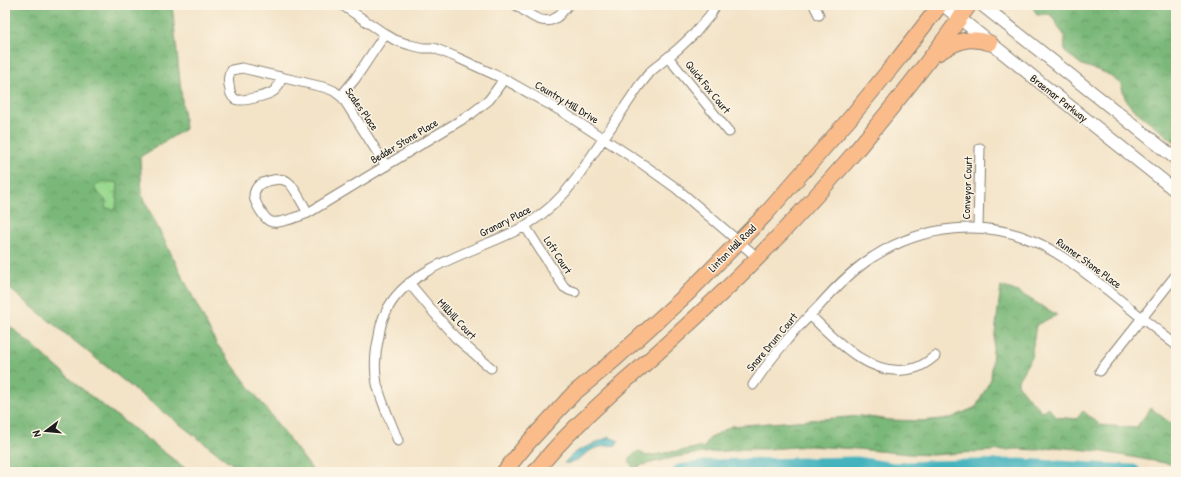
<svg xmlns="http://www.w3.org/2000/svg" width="1181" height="477" viewBox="0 0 1181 477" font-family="'Patrick Hand',sans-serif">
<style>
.forest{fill:url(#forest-crowns);stroke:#4b6a4a}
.park{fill:url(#park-crowns);stroke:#5a7a55}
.water{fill:url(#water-ripples);stroke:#30686d}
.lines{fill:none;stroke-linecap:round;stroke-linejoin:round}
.stream{stroke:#44b3be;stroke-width:2.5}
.river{stroke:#44b3be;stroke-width:15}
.minor-casing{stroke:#888072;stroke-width:11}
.tertiary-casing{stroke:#888072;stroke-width:14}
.primary-casing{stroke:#888072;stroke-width:17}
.minor{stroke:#fff;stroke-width:9}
.tertiary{stroke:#fff;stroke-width:12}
.primary{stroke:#fabc8b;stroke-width:15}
.labels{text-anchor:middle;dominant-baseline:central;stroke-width:3;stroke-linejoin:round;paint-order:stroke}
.street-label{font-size:11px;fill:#1c1c1c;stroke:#fcf5e5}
</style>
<defs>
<pattern id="forest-crowns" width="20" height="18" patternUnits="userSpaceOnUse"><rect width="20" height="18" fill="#7ab879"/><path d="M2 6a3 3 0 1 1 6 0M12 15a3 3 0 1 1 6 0" fill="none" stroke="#639562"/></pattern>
<pattern id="park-crowns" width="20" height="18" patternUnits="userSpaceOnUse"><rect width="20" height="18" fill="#99d88e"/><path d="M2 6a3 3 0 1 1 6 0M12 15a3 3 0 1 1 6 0" fill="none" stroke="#83b97a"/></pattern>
<pattern id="water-ripples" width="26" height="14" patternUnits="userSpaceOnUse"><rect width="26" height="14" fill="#44b3be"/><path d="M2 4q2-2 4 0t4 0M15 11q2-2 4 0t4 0" fill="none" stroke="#38919a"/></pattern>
</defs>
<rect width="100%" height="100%" fill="#fcf5e5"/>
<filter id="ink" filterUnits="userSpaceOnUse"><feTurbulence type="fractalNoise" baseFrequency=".025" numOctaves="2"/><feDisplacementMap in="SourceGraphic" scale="8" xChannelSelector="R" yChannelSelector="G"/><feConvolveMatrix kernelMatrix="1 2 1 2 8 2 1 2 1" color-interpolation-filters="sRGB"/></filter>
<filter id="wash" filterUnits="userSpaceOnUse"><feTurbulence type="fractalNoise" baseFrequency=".012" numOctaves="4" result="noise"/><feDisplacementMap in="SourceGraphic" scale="16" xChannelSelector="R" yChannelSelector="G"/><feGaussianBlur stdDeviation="0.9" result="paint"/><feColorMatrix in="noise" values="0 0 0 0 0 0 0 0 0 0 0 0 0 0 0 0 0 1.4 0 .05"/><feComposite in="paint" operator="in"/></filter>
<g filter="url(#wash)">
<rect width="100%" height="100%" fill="#f3e3c7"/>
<path class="forest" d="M5 5H172L185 129 140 157 142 196 216 343 314 472H242L134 389 5 285Z
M1032 5H1176V143L1131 107 1125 98 1121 84 1106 73 1082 65 1065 52 1064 35 1051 15C1046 13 1042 15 1037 15Z
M1001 286 1018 292 1057 315 1036 325 1031 358 1018 380V386L1042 412 1048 407 1056 417 1077 419 1083 411 1100 425 1136 428 1151 408 1169 422 1176 425V465L1098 451 1055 447 1038 450 1019 449 931 455 910 454 856 449 809 446 768 449H745L694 454 675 457 642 465 634 469 630 463V457L639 451 646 456 705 447 709 439 731 426 861 416 890 420 921 421 951 418 976 407 991 379 993 350Z
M5 322 88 394 190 472H5Z"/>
<path class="park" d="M102 181 118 183 116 209 105 208 106 201 94 188Z"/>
<path class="water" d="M609 437 619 441 616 445C610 446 602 446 596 448 585 451 577 465 564 463L575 452Z"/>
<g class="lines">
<path class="stream" d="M893 470 894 472"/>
<path class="river" d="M680 472 711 467 746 466 857 464 893 470 928 468 1020 466 1133 472"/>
</g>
</g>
<g filter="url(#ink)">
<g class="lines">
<defs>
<path id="minor" d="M342 5 385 34 395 40 410 45 423 48H434L456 57 504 79 561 111 644 165 676 188 758 258
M516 5C527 12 543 28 557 17 561 14 564 9 568 5
M814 5 819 15
M668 57 729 132
M281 77C280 82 279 87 274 91 269 95 240 103 235 99 230 96 230 90 229 85 228 79 228 75 232 70L242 68 327 88 334 91 343 98 386 166
M341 96 355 79 385 34
M308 213C303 205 294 186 288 182 284 179 278 179 273 180 269 181 263 182 259 185 256 188 254 192 254 196 255 203 265 221 272 222 280 224 300 216 308 213L471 114 489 100 504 79
M525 226 564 287 569 290 575 292
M978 228 980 148
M409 283 441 321 455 337 491 368
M810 315C836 341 874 381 915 368 923 366 929 361 935 356
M1100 371 1176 275
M753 385C763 370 774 355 786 341 796 329 808 317 819 306 835 288 852 270 873 257 922 225 987 218 1040 244 1066 257 1088 275 1110 292 1132 310 1154 328 1176 345
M398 441C391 422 382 404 377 384 374 367 375 352 379 336 380 328 382 319 386 312 407 265 483 250 525 226 546 213 562 198 576 179L639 86 651 71 678 49 695 33 710 15 716 5"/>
<path id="tertiary" d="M943 5 1176 191
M982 5 1176 159"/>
<path id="primary" d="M938 53C957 41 968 36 990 43
M504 472 527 444 573 394 614 360 686 295 765 215 851 117 899 58 940 5
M535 472C561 439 592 411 623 383 657 354 690 323 723 292 769 248 813 200 855 152 895 104 934 56 969 5"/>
</defs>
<use href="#minor" class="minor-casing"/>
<use href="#tertiary" class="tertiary-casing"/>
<use href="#primary" class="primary-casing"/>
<use href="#minor" class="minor"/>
<use href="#tertiary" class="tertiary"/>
<use href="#primary" class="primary"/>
</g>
</g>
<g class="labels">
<g class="street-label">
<text transform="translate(708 87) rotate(51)">Quick Fox Court</text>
<text transform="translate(1059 98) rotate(38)">Braemar Parkway</text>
<text transform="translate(567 102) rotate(31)">Country Mill Drive</text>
<text transform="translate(362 109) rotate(55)">Scales Place</text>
<text transform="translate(404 141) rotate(-31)">Bedder Stone Place</text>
<text transform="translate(967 188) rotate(-88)">Conveyor Court</text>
<text transform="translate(505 221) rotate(-27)">Granary Place</text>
<text transform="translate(732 248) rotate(-45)">Linton Hall Road</text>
<text transform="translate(558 255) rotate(57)">Loft Court</text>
<text transform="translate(1089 263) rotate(36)">Runner Stone Place</text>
<text transform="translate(457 319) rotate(47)">Millbill Court</text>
<text transform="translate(772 342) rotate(-50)">Snare Drum Court</text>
</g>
</g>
<rect width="1181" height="477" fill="none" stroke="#fcf5e5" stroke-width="20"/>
<g transform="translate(46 431) rotate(254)" stroke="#fcf5e5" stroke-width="3" paint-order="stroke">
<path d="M0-3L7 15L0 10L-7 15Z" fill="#1c1c1c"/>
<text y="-6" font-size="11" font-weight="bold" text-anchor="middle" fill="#1c1c1c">N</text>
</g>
</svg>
